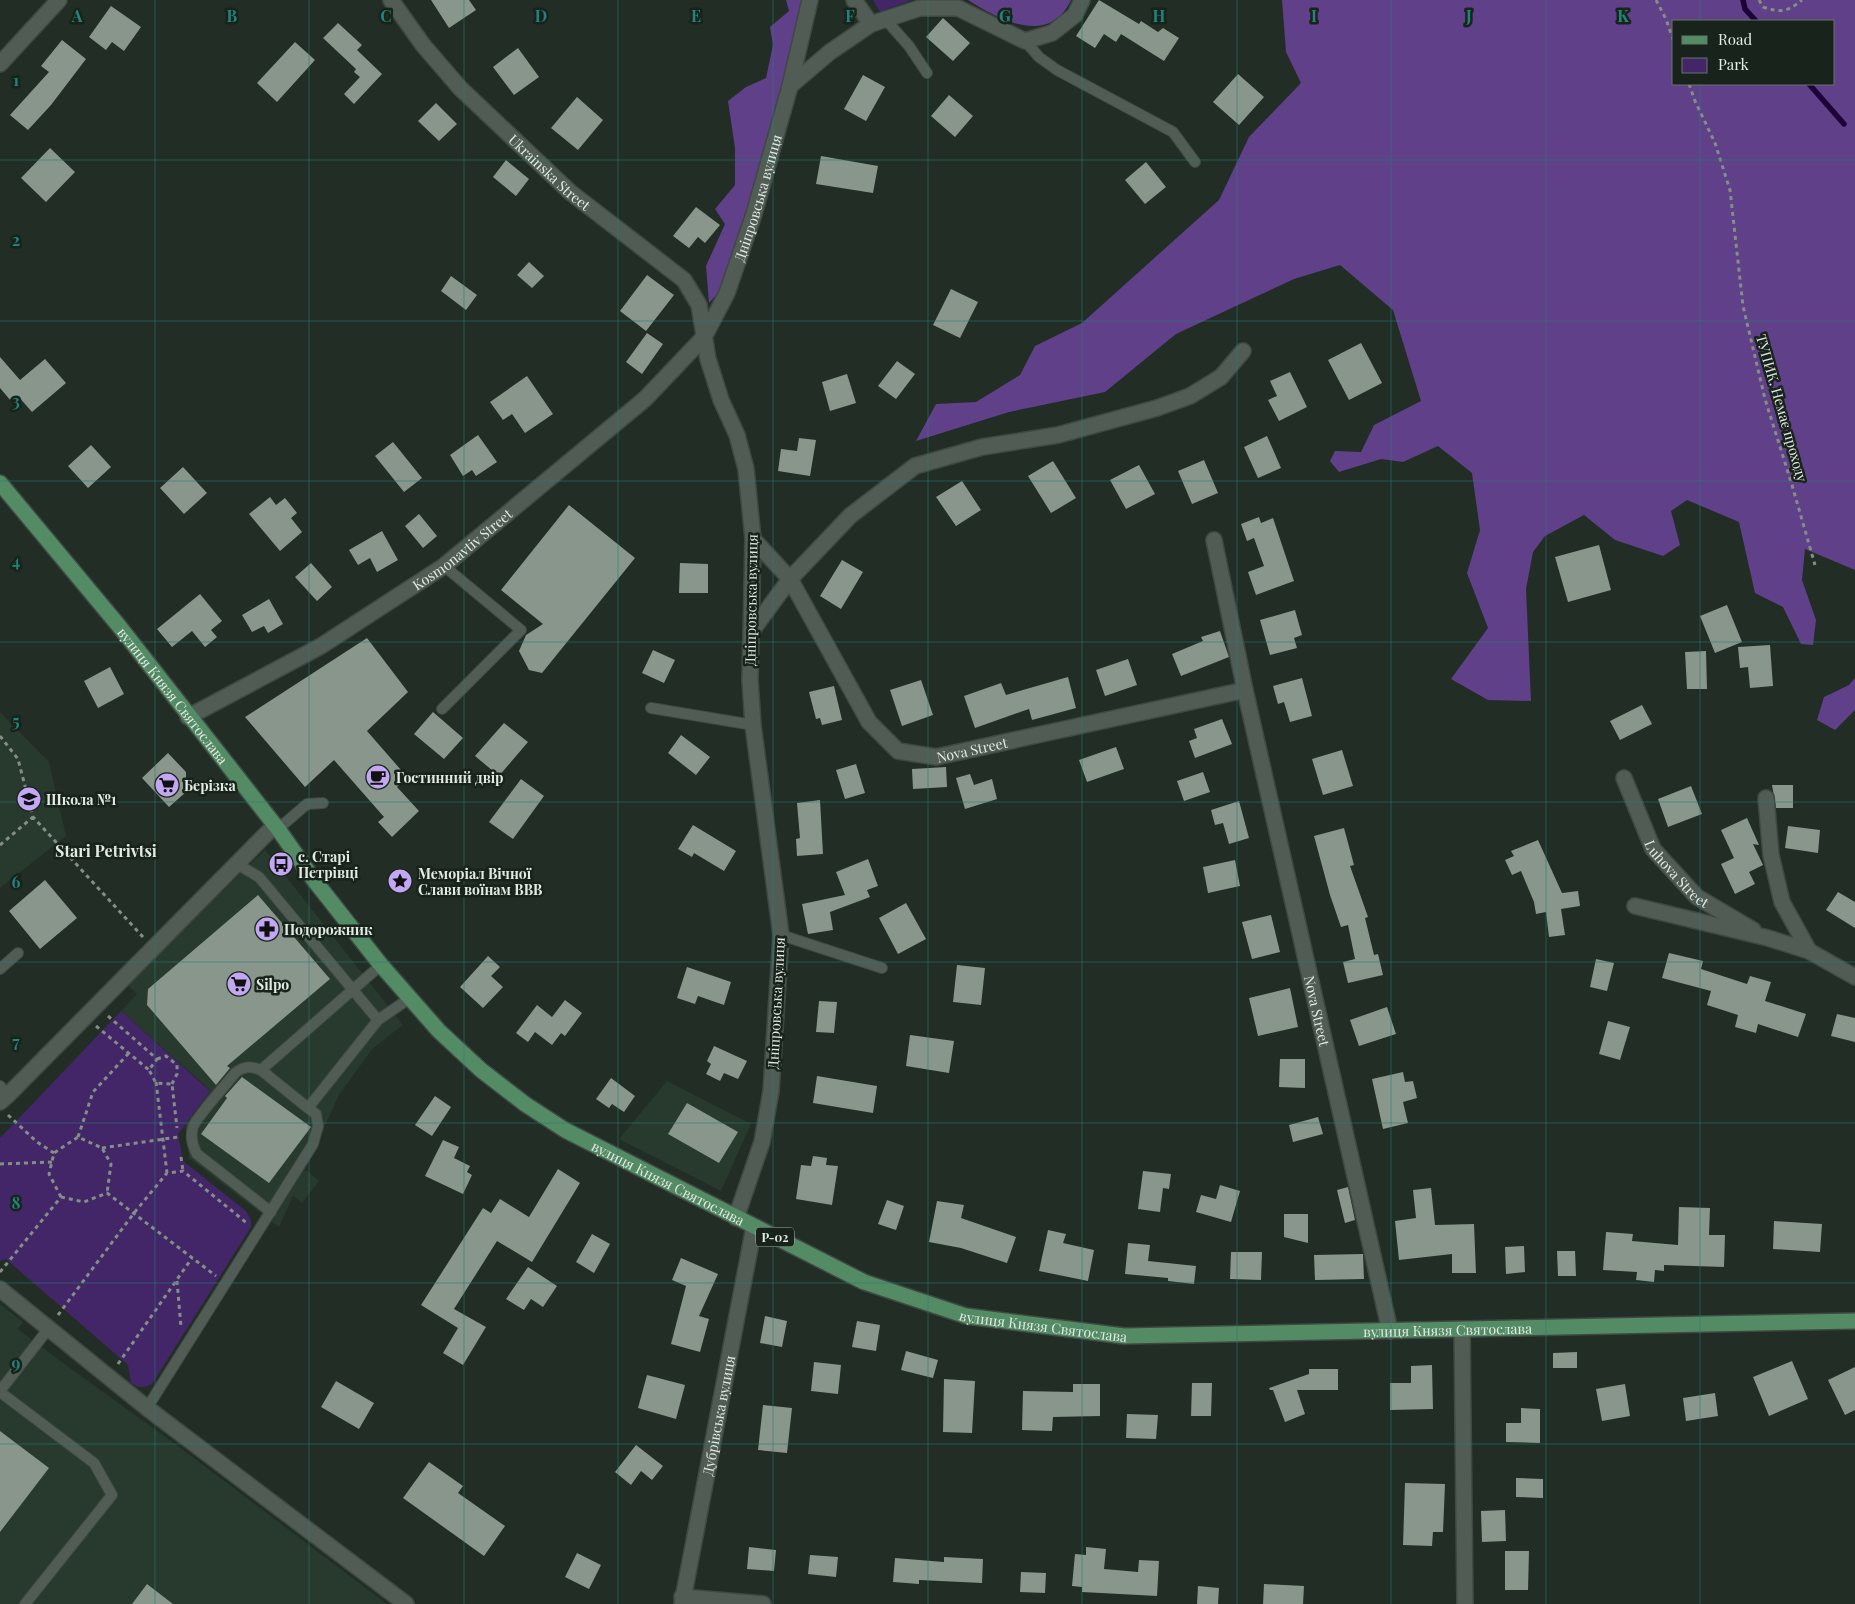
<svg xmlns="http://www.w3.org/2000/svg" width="1855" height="1604" viewBox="0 0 1855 1604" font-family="'Playfair Display',serif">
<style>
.built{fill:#28392d}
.green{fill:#432668}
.forest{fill:#5f4089;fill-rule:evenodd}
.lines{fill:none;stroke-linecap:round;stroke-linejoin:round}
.stream{stroke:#1c0236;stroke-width:5.5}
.building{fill:#88968b}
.service-casing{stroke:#3f4941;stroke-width:12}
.minor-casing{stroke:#3f4941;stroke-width:18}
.primary-casing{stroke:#3f4941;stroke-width:18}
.path{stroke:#848d86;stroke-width:3;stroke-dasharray:4 4;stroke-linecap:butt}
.service{stroke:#515d54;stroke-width:10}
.minor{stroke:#515d54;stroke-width:15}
.primary{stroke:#538b65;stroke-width:15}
.grid{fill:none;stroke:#24827a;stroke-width:1;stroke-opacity:0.55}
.labels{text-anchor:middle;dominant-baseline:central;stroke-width:5;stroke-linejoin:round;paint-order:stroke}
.shield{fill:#18241b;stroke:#a6afa8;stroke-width:1}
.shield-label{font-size:12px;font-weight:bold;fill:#e3eae4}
.street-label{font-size:14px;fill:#e3eae4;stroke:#18241b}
.poi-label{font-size:14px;font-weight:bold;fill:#e3eae4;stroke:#18241b;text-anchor:start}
.quarter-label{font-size:16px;font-weight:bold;fill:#e3eae4;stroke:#18241b}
.grid-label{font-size:16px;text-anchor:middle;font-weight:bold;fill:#24827a;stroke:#18241b;stroke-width:5;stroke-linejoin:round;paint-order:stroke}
</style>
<rect width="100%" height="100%" fill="#222d25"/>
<path class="built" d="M0 712 49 762 66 836 0 888Z
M265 850 403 1025 373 1048 339 1095 304 1172 306 1170 319 1181 302 1203 293 1196 279 1227 189 1158 185 1124 210 1090 121 1011 137 994 126 984Z
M667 1081 751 1124 721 1191 619 1139Z
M0 1304 23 1322 18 1329 37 1344 182 1449 387 1604H0Z"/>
<path class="green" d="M873 0H912L880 12Z
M121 1011 210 1091 178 1134 183 1161 246 1211 251 1220V1227L152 1384C144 1388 139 1388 131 1383L128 1365 6 1259 0 1261V1138Z"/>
<path class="forest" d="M786 0H804L784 85 748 210 721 290 709 303 706 266 725 224 715 209 735 185V148L728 101 746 87 766 78 773 45 770 27 789 11Z
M968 0H1071C1049 47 999 20 968 0Z
M1282 0H1855V570L1805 549 1802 580 1816 620 1813 645 1801 644 1783 607 1755 593 1739 522 1687 500 1671 511 1680 545 1663 556 1615 540 1584 515 1545 536 1533 552 1526 589 1531 701 1488 700 1451 679 1488 628 1467 573 1480 530 1472 473 1438 446 1403 462 1381 459 1339 472 1330 461 1335 451 1361 452 1374 425 1421 401 1393 310 1340 265 1294 279 1176 334 1105 392 1009 412 916 441 936 404 976 402 1020 375 1035 346 1082 323 1219 200 1249 137 1301 83 1286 52ZM1674 21H1834V84H1674Z
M1855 678V710L1835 730 1817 720 1824 697 1849 685Z"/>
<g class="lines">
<path class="stream" d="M1743 0 1745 9 1756 21
M1809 84 1844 124"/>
</g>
<path class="building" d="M431 0H469L476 10 449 28Z
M1099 0 1139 24 1141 21 1158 32 1163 28 1179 38 1164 61 1121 34 1116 42 1104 34 1095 48 1076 36Z
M111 6 141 27 124 51 112 42 106 50 89 37Z
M943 18 970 43 953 61 926 37Z
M338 23 362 45 357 50 382 74 354 104 344 94 360 77 354 72 356 69 323 38Z
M62 40 86 59 51 105 28 130 10 115 49 72 41 66Z
M295 42 315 60 277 102 257 83Z
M518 48 539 77 514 95 493 67Z
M1238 74 1264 97 1239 125 1213 102Z
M863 75 885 87 866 121 844 109Z
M949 95 973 116 955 137 931 116Z
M577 97 603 120 578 150 551 128Z
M436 103 457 124 439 141 418 121Z
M50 148 75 172 46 202 21 178Z
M821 156 878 166 873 193 816 184Z
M506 160 529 179 516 196 493 177Z
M1146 162 1166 187 1145 204 1125 180Z
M696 207 720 225 705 243 698 237 689 248 673 236Z
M529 262 544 276 532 288 517 275Z
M647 275 674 295 646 331 620 311Z
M451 276 477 295 466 310 441 291Z
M951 289 978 302 960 338 933 325Z
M647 333 663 344 642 374 626 362Z
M1361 343 1382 383 1349 400 1328 360Z
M0 357 20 380 45 359 66 383 32 412 18 396 11 401 0 388Z
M897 361 915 374 896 399 878 386Z
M1290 372 1307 407 1279 421 1268 400 1277 396 1270 381Z
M847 374 856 403 830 411 822 382Z
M527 376 553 414 525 433 512 414 503 420 490 402Z
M478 435 497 462 476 476 472 470 463 476 450 455Z
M1267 436 1281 468 1258 478 1244 447Z
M799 438 816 440 810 476 778 471 781 449 797 451Z
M393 442 422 478 404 492 375 456Z
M91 445 111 467 88 488 68 466Z
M1204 460 1218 493 1192 504 1178 471Z
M1053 461 1076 498 1051 513 1028 476Z
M1139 465 1155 494 1126 509 1110 480Z
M183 467 207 493 184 514 160 488Z
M962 481 981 510 956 526 936 497Z
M270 497 276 505 285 498 297 513 291 518 302 532 280 551 249 514Z
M569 505 635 558 542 673 529 670 519 651 526 635 543 624 501 590Z
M419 514 437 536 423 548 405 526Z
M1259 517 1261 523 1273 518 1294 581 1256 595 1248 572 1264 566 1254 538 1247 541 1241 524Z
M382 531 398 560 377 572 370 558 358 565 349 550Z
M1599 545 1611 590 1568 602 1555 557Z
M842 560 863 572 841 609 820 596Z
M311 563 332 587 317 601 295 577Z
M680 563 708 564V593H679Z
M200 594 222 621 211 630 217 637 205 647 192 631 172 647 157 629Z
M269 599 283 624 268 633 264 626 252 632 242 615Z
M1727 605 1742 642 1715 653 1700 616Z
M1295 610 1302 635 1294 638 1297 648 1270 655 1260 620Z
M1220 631 1229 657 1181 676 1172 654 1203 641 1201 637Z
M367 638 408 692 367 731 408 778 397 787 419 811 392 837 378 822 384 817 334 760 305 787 245 717Z
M1770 645 1773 686 1750 688 1748 667 1740 668 1738 647Z
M653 650 675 660 664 683 642 673Z
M1706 651 1707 689H1687L1685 652Z
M1128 659 1137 685 1105 696 1096 670Z
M110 667 124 694 98 708 84 681Z
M1068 677 1076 708 1032 720 1029 709 975 728 964 696 1001 683 1006 695Z
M1302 678 1312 716 1290 722 1284 702 1278 704 1273 686Z
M921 680 933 715 902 726 890 690Z
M834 686 842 720 822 725 820 718 816 719 809 692Z
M1642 705 1652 724 1620 740 1610 721Z
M433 712 463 738 444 759 414 734Z
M1222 719 1232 744 1195 758 1189 741 1197 738 1194 729Z
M504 723 528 742 499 776 475 756Z
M681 735 710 757 696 775 668 753Z
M1116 747 1124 769 1087 782 1079 760Z
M1342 750 1353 786 1323 795 1312 759Z
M168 753 186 772V792L169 807 142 778Z
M856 764 865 793 845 799 836 770Z
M946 767 947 787 913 789 912 769Z
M1203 772 1210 792 1184 801 1177 781Z
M970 774 974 785 992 779 997 799 965 809 956 778Z
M521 779 544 796 513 839 489 822Z
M1772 785H1793V808H1776Z
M1691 786 1702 814 1668 827 1658 799Z
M820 800 823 854 797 856 796 839 800 838 797 803Z
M1239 801 1249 838 1229 844 1223 823 1215 825 1211 810Z
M1747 818 1759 845 1753 844 1763 865 1749 872 1755 884 1735 894 1721 864 1734 858 1721 830Z
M693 825 736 851 724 871 694 853 692 857 678 849Z
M1788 826 1820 830 1818 853 1785 848Z
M1344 828 1354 865 1350 866 1368 917 1365 918 1374 955 1378 954 1383 975 1348 983 1343 962 1355 959 1348 925 1341 927 1330 895 1314 836Z
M1538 840 1562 893 1578 891 1580 906 1561 909 1565 935 1549 937 1546 912 1536 914 1534 902 1521 871 1512 875 1505 860 1514 856 1511 851Z
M868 859 878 886 867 890 870 897 830 912 833 930 808 934 802 904 845 895 836 872Z
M1235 860 1240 886 1208 893 1203 867Z
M45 880 77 918 40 949 9 911Z
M1838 892 1855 902V928L1826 910Z
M258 895 330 979 227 1066 230 1068 216 1085 147 1005 148 989Z
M906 903 926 939 898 954 879 918Z
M1271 915 1280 952 1252 959 1242 922Z
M1669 953 1703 961 1701 969 1747 984 1750 976 1771 982 1765 1001 1806 1014 1798 1037 1758 1024 1756 1033 1735 1027 1738 1015 1707 1005 1711 991 1662 978Z
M488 956 500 967 491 976 503 987 483 1008 460 987Z
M1596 959 1614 963 1607 991 1590 987Z
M957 965 985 968 981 1005 953 1002Z
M687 967 731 982 724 1005 698 996 695 1004 677 998Z
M1290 988 1298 1027 1258 1036 1249 998Z
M565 1000 582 1013 565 1036 561 1033 552 1045 535 1032 528 1042 516 1033 537 1005 552 1017Z
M819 1001 837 1002 834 1033 816 1032Z
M1387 1007 1396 1034 1359 1046 1350 1020Z
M1837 1014 1855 1018V1042L1831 1036Z
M1608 1021 1630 1027 1620 1060 1599 1054Z
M910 1035 954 1041 949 1073 906 1066Z
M714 1046 747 1061 738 1079 724 1073 720 1081 706 1074 711 1064 707 1061Z
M1280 1059H1305V1088L1279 1087Z
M1403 1072 1405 1082 1413 1081 1417 1098 1403 1102 1408 1123 1383 1129 1372 1079Z
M817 1076 877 1086 873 1113 813 1103Z
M242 1077 311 1127 269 1183 201 1134 227 1098 225 1096Z
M611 1078 635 1096 624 1112 612 1104 609 1108 596 1099Z
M435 1096 451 1107 432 1136 415 1125Z
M687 1103 738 1132 719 1163 668 1134Z
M1318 1117 1323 1134 1293 1142 1289 1125Z
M443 1140 459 1147 454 1158 470 1166 467 1172 472 1175 463 1194 425 1176Z
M813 1156 827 1158 826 1165 838 1166 832 1205 796 1199 801 1165 811 1166Z
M558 1169 580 1183 532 1262 497 1241 454 1309 486 1327 463 1365 443 1353 458 1328 421 1305 483 1208 491 1213 500 1199 529 1217Z
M1143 1171 1171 1174 1169 1189 1163 1188 1160 1212 1138 1209Z
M1220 1185 1240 1191 1231 1222 1196 1212 1201 1195 1216 1199Z
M1348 1187 1355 1220 1345 1223 1337 1190Z
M1431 1188 1435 1225 1474 1224 1476 1273H1452V1254L1399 1260 1395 1221 1416 1218 1413 1190Z
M887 1200 904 1206 896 1230 878 1224Z
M937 1201 964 1205 961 1218 1016 1237 1007 1263 961 1248 929 1242Z
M1679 1207 1710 1208 1709 1235H1725L1724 1267 1664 1265V1271L1655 1270 1654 1282 1636 1280 1637 1272 1603 1270 1606 1232 1633 1234 1632 1241 1678 1245Z
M1284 1214H1308V1243L1284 1237Z
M1774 1221 1822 1224 1820 1252 1773 1249Z
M1048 1230 1066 1234 1063 1243 1094 1250 1088 1281 1039 1271Z
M592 1234 610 1244 594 1273 576 1262Z
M1128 1243 1150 1245 1148 1261 1196 1266 1194 1284 1168 1281V1278L1125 1274Z
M1524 1246 1525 1272 1506 1274 1505 1247Z
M1557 1251H1575L1576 1276H1558Z
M1231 1252H1262L1261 1280 1230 1279Z
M1363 1254 1364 1279 1315 1280 1314 1255Z
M681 1258 718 1274 699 1316 709 1319 700 1352 671 1344 686 1286 672 1280Z
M528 1267 557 1286 543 1307 531 1299 524 1310 506 1299Z
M765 1316 787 1321 782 1347 760 1343Z
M857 1321 880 1325 876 1351 852 1347Z
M906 1351 938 1360 933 1378 901 1370Z
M1577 1352V1368H1553V1353Z
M1792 1361 1808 1399 1769 1416 1753 1377Z
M814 1362 841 1365 838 1394 811 1391Z
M1432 1365 1433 1409 1390 1410V1383H1411V1366Z
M1855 1367V1410L1845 1415 1828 1380Z
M1309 1369H1338V1390H1297L1305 1414 1285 1422 1273 1390H1270L1269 1388 1309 1374Z
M647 1375 685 1385 676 1419 638 1408Z
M944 1379 975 1381 972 1433 943 1432Z
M336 1381 374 1403 359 1429 321 1407Z
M1192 1383H1212L1211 1416H1191Z
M1073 1384H1100V1416L1053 1417 1052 1431 1022 1430 1023 1391 1073 1392Z
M1625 1384 1630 1416 1602 1421 1596 1389Z
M1715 1393 1718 1416 1686 1421 1683 1398Z
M763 1405 792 1408 787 1453 758 1450Z
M1521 1408 1540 1409V1443L1506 1442V1423H1521Z
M1127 1414 1158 1415 1156 1439 1126 1438Z
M0 1431 49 1468 0 1532Z
M636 1445 663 1466 652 1480 641 1471 631 1485 615 1472Z
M429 1462 463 1486 458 1493 505 1526 484 1556 403 1498Z
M1516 1478 1543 1479V1498L1516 1497Z
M1405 1483 1445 1484 1443 1532H1433L1432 1546 1403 1545Z
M1505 1510 1506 1541 1482 1542 1481 1511Z
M749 1547 776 1550 774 1571 747 1569Z
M1086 1547 1106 1549 1104 1569 1138 1572 1139 1560 1159 1561 1157 1596 1082 1592V1587L1072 1586 1075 1554 1086 1555Z
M1505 1551H1529L1528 1590H1505Z
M577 1553 601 1565 589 1589 565 1577Z
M810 1555 838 1557 836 1577 808 1574Z
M944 1557 983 1559 982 1583 919 1580V1584L893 1582 895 1558 944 1562Z
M1021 1572 1046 1573 1045 1593 1020 1592Z
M147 1584 173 1604H132Z
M1264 1584 1304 1586 1303 1604H1263Z
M1198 1586 1219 1588 1218 1604H1197Z"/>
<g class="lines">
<defs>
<path id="service" d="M885 19 909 46 927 73
M1025 41 1039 57 1057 70 1173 132 1195 162
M651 708 753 725
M442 709 521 630 444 566
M278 829 307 804 323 803
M237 864 259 877 378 1020 308 1108 261 1070 381 965
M781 935 882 968
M0 969 18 953
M378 1020 410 998
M261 1070C250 1066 244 1066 235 1073 227 1084 196 1117 193 1127 190 1137 192 1145 197 1154L271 1212
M0 1086 8 1095
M0 1391 49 1328
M0 1392 94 1463 112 1495 25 1604
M147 1408 313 1144 318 1126 316 1114 308 1108"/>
<g id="minor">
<path id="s1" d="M391 0 423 45 460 88 570 192 684 280 699 305 708 359 721 400 737 435 746 469 753 539 750 680 753 725 781 935 771 1091 762 1142 736 1218"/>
<path d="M854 0 871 24"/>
<path d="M0 64 59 0"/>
<path d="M790 86 830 52 871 24 920 8H958L1025 41 1052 33 1075 15 1082 0"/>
<path id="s2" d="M753 539 790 579 869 722 898 751 936 757 1245 690"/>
<path id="s3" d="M1214 540 1245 690 1390 1331"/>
<path d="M751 632 790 579 850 516 915 466 982 447 1058 435 1157 408 1190 396 1221 377 1243 351"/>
<path id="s4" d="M188 717 321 646 444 566 645 399 704 337 727 293 754 214 790 86 810 0"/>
<path id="s5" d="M1624 778 1653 849 1697 897 1753 930"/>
<path d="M1766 798 1771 855 1782 902 1809 951"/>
<path d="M1635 906 1768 938 1809 951 1855 977"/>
<path d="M0 1102 8 1095 275 825"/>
<path d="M0 1289 147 1408 406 1604"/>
<path d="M1462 1330 1465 1604"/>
<path d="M682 1597 763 1604"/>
<path id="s6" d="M682 1604 754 1227"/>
</g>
<g id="primary">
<path id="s7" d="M0 483 119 626 278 829 314 880 381 965 439 1031 481 1070 525 1104 565 1130 864 1282 966 1316 1124 1336 1855 1321"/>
</g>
</defs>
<use href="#service" class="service-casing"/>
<use href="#minor" class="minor-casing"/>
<use href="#primary" class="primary-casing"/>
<path class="path" d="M1656 0 1666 19 1674 42
M1759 0 1763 7C1781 13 1787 12 1802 0
M1689 84 1695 101 1715 143 1730 190 1743 306 1765 399 1792 485 1815 565
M0 736 18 759 33 817 143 937
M0 845 33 817
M108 1016 157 1059 149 1070 156 1083 172 1084 177 1128
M96 1026 149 1070
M157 1059 166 1056 177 1065V1074L172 1084
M156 1082 167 1173
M8 1115 37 1142 54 1153
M78 1137 93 1092 128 1054
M102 1148 178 1137
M181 1157 183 1171
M0 1164 52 1162
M61 1197 84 1202 107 1193 216 1276
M61 1197 49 1174 54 1153 78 1137 102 1148 111 1164 107 1193
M0 1272 61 1197
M177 1281 181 1327
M58 1315 134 1213 167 1173 183 1171 248 1224
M118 1364 192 1258"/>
<use href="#service" class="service"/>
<use href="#minor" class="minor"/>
<use href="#primary" class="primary"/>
</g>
<path class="grid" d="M155 0V1604M309 0V1604M464 0V1604M618 0V1604M773 0V1604M928 0V1604M1082 0V1604M1237 0V1604M1391 0V1604M1546 0V1604M1700 0V21M1700 84V1604M0 160H1855M0 321H1855M0 481H1855M0 642H1855M0 802H1855M0 962H1855M0 1123H1855M0 1283H1855M0 1444H1855"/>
<defs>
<symbol id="cafe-disc" viewBox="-11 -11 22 22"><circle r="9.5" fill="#c3a7f2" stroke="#18241b"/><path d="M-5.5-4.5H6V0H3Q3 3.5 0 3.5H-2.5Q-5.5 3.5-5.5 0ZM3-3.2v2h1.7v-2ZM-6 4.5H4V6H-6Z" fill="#111"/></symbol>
<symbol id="supermarket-disc" viewBox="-11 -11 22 22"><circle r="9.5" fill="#c3a7f2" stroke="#18241b"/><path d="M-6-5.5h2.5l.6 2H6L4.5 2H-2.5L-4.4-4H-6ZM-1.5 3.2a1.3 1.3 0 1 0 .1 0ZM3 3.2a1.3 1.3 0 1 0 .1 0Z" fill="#111"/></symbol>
<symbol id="school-disc" viewBox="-11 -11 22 22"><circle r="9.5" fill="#c3a7f2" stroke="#18241b"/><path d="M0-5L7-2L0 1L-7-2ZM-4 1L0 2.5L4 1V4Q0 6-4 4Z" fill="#111"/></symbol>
<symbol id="bus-disc" viewBox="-11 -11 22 22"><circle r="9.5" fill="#c3a7f2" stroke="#18241b"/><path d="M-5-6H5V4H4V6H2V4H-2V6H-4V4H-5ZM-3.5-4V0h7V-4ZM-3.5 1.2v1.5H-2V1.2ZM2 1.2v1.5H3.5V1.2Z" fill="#111"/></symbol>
<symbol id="sight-disc" viewBox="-11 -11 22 22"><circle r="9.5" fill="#c3a7f2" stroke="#18241b"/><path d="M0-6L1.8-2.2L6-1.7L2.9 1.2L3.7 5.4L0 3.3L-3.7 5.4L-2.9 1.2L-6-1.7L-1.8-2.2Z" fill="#111"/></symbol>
<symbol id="pharmacy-disc" viewBox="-11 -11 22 22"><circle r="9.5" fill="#c3a7f2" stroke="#18241b"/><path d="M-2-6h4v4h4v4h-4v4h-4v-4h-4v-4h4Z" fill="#111"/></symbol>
</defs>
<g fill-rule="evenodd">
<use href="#cafe-disc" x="364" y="763" width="28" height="28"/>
<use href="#supermarket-disc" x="153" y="771" width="28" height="28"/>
<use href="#school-disc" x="15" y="785" width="28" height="28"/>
<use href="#bus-disc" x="267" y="850" width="28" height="28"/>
<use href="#sight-disc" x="386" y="867" width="28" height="28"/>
<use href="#pharmacy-disc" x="253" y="915" width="28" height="28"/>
<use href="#supermarket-disc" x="225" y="970" width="28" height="28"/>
</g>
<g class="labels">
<rect class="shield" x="756" y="1227.5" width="38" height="19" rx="4"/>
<g class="shield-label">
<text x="775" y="1237">Р-02</text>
</g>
<g class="street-label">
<text stroke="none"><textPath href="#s1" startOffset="235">Ukrainska Street</textPath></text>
<text stroke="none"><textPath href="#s4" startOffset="794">Дніпровська вулиця</textPath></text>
<text transform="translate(1782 408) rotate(74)">ТУПИК. Немає проходу</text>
<text stroke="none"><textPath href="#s4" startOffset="322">Kosmonavtiv Street</textPath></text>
<text transform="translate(751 600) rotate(-89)">Дніпровська вулиця</text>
<text stroke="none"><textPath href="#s7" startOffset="274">вулиця Князя Святослава</textPath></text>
<text stroke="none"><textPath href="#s2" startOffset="334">Nova Street</textPath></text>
<text stroke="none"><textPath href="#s5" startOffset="111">Luhova Street</textPath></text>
<text transform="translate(776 1003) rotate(-87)">Дніпровська вулиця</text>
<text stroke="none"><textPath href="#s3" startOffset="482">Nova Street</textPath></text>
<text stroke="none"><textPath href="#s7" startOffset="979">вулиця Князя Святослава</textPath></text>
<text stroke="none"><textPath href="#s7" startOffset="1384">вулиця Князя Святослава</textPath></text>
<text stroke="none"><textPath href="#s7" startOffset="1789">вулиця Князя Святослава</textPath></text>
<text stroke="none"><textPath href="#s6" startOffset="192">Дубрівська вулиця</textPath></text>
</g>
<g class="poi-label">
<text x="396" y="777">Гостинний двір</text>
<text x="184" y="785">Берізка</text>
<text x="46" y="799">Школа №1</text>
<text x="298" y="856">с. Старі<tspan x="298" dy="16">Петрівці</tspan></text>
<text x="418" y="873">Меморіал Вічної<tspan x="418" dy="16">Слави воїнам ВВВ</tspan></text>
<text x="284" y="929">Подорожник</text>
<text x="256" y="984">Silpo</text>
</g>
<g class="quarter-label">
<text x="106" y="850">Stari Petrivtsi</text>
</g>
</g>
<g class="grid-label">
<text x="77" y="22">A</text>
<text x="232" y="22">B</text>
<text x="386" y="22">C</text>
<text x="541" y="22">D</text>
<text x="696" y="22">E</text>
<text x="850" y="22">F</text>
<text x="1005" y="22">G</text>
<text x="1159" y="22">H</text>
<text x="1314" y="22">I</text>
<text x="1469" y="22">J</text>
<text x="1623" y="22">K</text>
<text x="16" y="86">1</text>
<text x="16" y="246">2</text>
<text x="16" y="407">3</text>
<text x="16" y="567">4</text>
<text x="16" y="727">5</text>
<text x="16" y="888">6</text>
<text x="16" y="1048">7</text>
<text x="16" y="1209">8</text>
<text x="16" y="1369">9</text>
</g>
<rect x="1672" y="20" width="162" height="65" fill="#18241b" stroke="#69736b"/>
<rect x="1682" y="36" width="25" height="8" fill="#538b65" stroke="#69736b"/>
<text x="1718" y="45" font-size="15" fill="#e3eae4">Road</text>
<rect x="1682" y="58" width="25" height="15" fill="#432668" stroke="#69736b"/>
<text x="1718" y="70" font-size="15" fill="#e3eae4">Park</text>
</svg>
